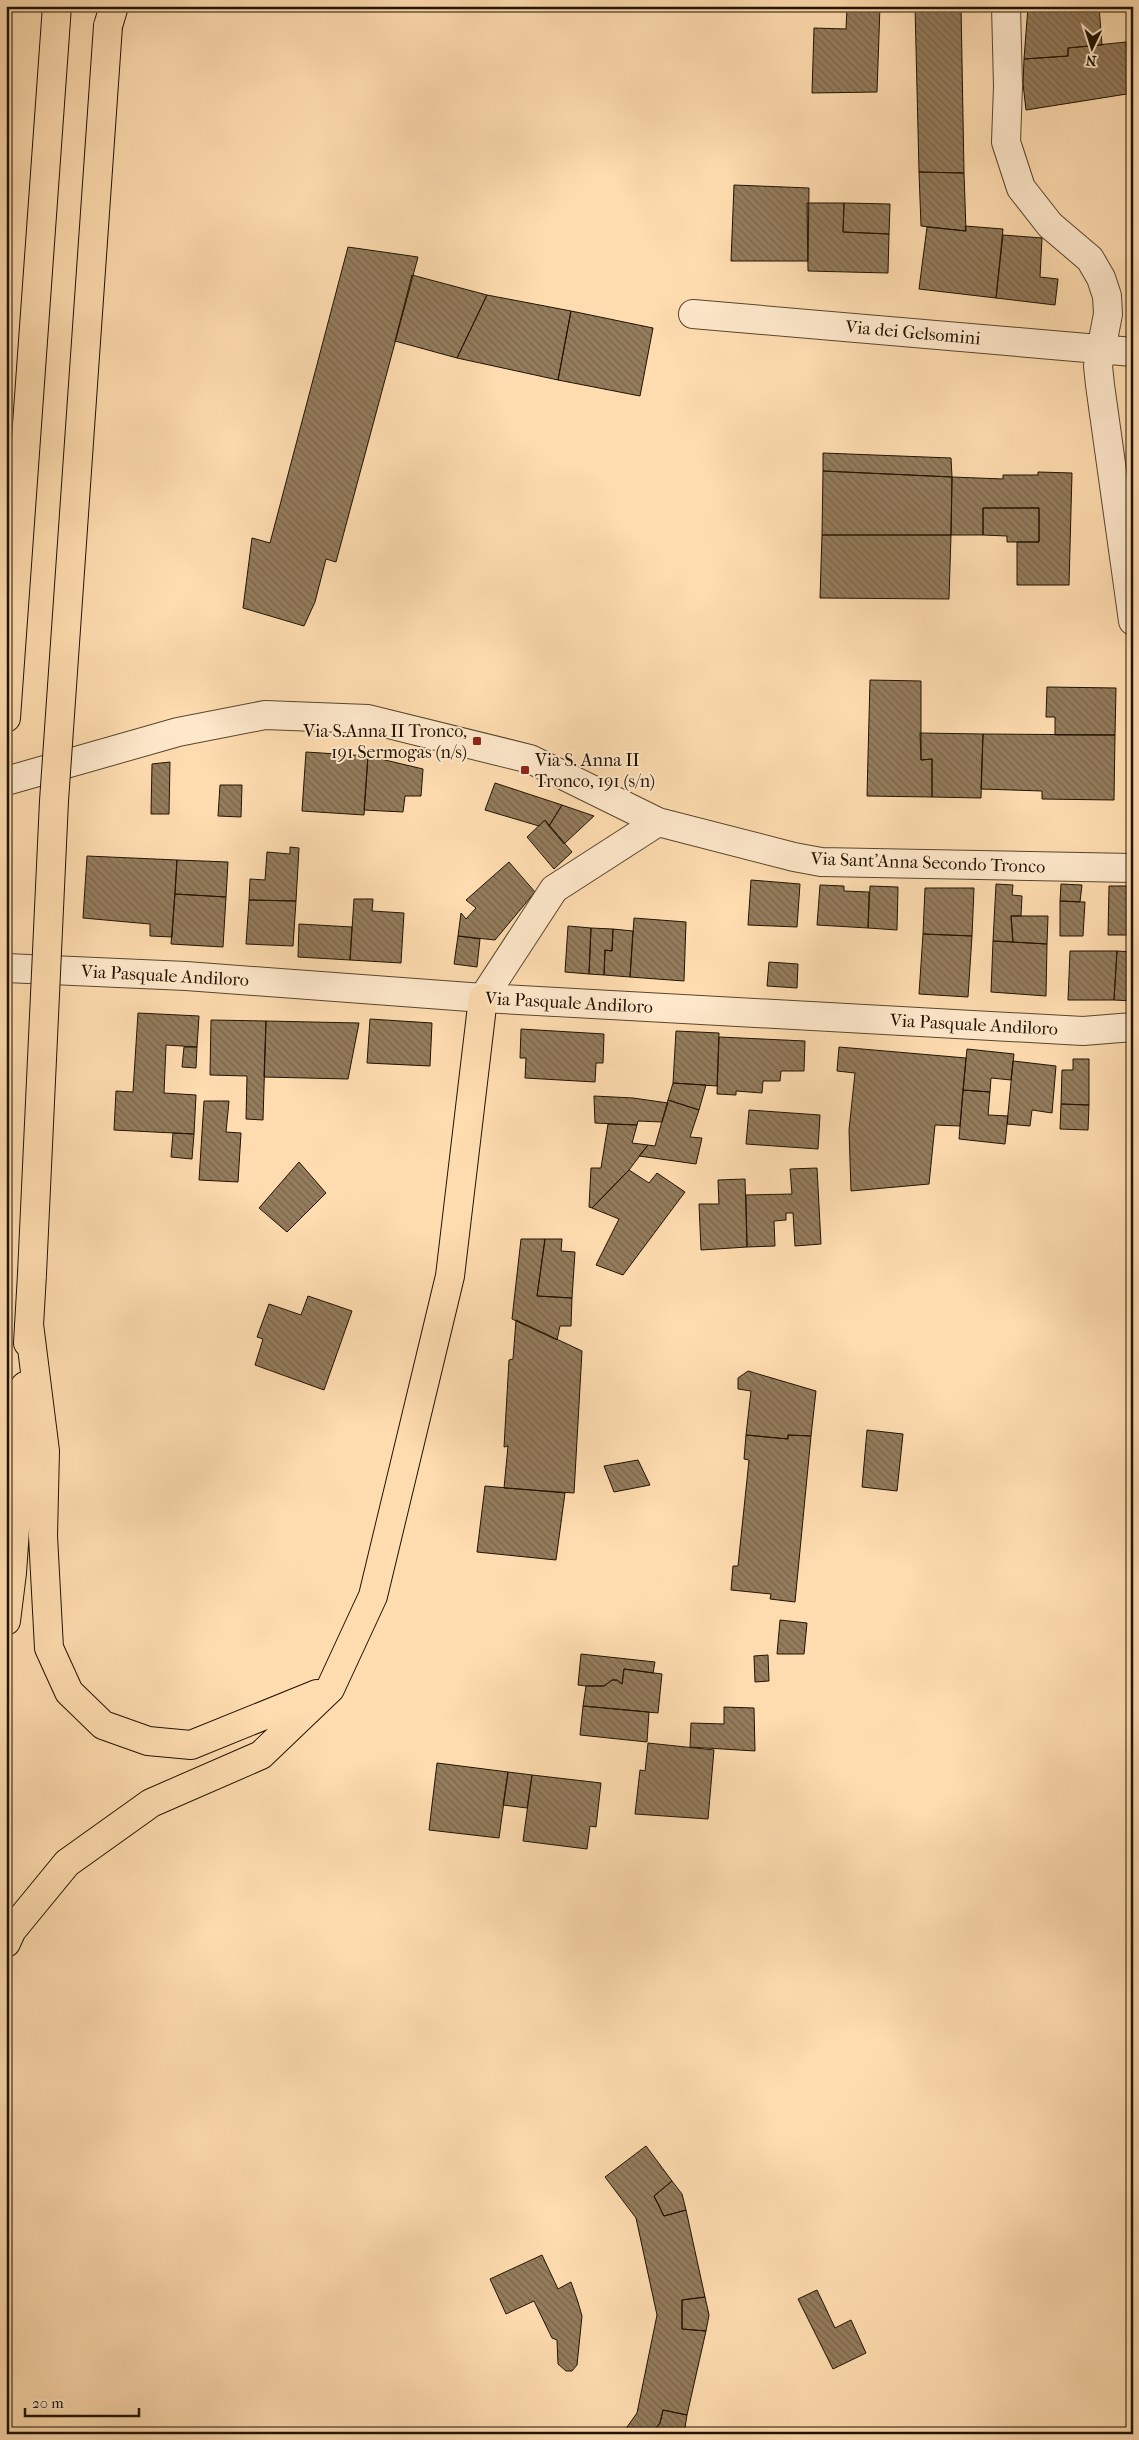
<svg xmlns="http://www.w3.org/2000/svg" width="1139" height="2440" viewBox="0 0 1139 2440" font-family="'IM FELL French Canon',serif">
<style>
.building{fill:url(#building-back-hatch);stroke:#211302}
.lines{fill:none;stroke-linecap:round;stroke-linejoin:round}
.minor-casing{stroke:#58452d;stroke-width:30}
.highway-casing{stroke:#211302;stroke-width:30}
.minor{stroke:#fee8cb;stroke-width:28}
.highway{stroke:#fedcaf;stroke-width:28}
.highway-bridge-casing{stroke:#211302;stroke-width:30;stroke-linecap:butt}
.highway-bridge{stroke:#fedcaf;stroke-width:28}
.poi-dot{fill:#8f2418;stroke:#fee8cb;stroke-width:2}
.labels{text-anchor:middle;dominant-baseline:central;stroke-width:4;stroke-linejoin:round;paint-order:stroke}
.street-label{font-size:18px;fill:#211302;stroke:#fee8cb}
.poi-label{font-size:18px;fill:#211302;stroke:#fee8cb;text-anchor:end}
</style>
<defs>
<pattern id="building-back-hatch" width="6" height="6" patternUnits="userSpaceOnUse" patternTransform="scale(1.25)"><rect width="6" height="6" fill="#947c5c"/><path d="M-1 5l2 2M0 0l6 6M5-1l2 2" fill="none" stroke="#78644a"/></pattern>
</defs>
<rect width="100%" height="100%" fill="#fedcaf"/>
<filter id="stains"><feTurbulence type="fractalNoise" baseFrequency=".004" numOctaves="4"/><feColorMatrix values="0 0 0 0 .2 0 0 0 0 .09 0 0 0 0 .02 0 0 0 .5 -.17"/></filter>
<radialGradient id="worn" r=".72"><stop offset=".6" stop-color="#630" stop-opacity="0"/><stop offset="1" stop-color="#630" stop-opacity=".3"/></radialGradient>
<path class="building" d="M847 6H880L877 92 812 93 814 28 846 29Z
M915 6H961L964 173 919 172Z
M1099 6 1102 45 1068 48V56L1024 59 1028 7Z
M1126 42 1133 93 1026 110 1023 84 1024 59 1068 56V48Z
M919 172 964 173 966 231 921 226Z
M734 185 809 188 808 261H731Z
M807 203H844L843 232 889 234 888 273 808 271Z
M844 203 890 204 889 234 843 232Z
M965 226 1003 229 996 298 919 289 927 227 966 231Z
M1003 235 1042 238 1040 277 1058 279 1055 305 996 298Z
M348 247 418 257 336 562 326 559 315 602 304 626 243 608 252 538 270 543Z
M412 275 487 295 457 358 395 341Z
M487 295 571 311 558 380 457 358Z
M571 311 653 328 640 396 558 380Z
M823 453 951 458 952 477 823 471Z
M823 471 952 477 951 535H822Z
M1038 472 1072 473 1069 585H1017V542H1039V508H983V535H951L952 477 1003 479V475H1038Z
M983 508H1039V542H1007V536L983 535Z
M822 535H951L949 599 820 598Z
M870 680 921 681V760L932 759V797L867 796Z
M1047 687 1116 688 1115 735H1055V717H1046Z
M920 733 983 734 981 798 932 797V759L921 760Z
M983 734 1115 735 1114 800 1042 799V791L981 789Z
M306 752 368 756 364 815 302 811Z
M368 756 423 769 421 796H405L403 812 364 810Z
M170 762 169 814H151L152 764Z
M495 783 562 805 549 826 545 820 539 826 485 810Z
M220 785H242L241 817 218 816Z
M562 805 594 816 564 844 549 826Z
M545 820 572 852 554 869 527 837Z
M290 847 299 848 296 901 249 900 250 879 265 880 267 852 290 854Z
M87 856 177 860 172 937 150 936V924L83 918Z
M177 860 228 862 226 897 175 894Z
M509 862 535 892 495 940 458 936 461 913 466 919 476 908 466 900Z
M751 880 800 884 797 927 748 925Z
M996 884 1013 885 1012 895 1022 896 1021 916H1011L1013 942 993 941Z
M1061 884 1082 885 1080 902 1060 901Z
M820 885 844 886V891L869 892 868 928 817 925Z
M870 886 898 887 897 930 868 928Z
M1109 886H1133V935H1108Z
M925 888H974L972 936 923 934Z
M175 894 226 897 223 947 171 944Z
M354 899H373L372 911 404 913 401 963 350 960Z
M249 900 296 901 293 946 246 944Z
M1060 901 1085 902 1083 936H1060Z
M1011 916H1048L1047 944 1013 942Z
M634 918 686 922 684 981 630 977Z
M299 924 352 927 350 960 298 957Z
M568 926 591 928 589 974 565 972Z
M591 928 613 929 612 951 605 950 604 975 589 974Z
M613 929 633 931 630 977 604 975 605 950 612 951Z
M923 934 972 936 968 997 919 994Z
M458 936 480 939 477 967 454 964Z
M993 941 1047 944 1046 996 991 992Z
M1070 951H1117L1114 1000H1068Z
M1117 951 1133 952V1001L1114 1000Z
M769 962 798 964 797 988 767 986Z
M138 1013 199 1016 197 1047 166 1045 164 1093 196 1095 194 1134 114 1130 116 1091 133 1092Z
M370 1019 432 1023 430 1066 367 1063Z
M211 1020 266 1021 263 1120 246 1119 247 1076 210 1075Z
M266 1021 359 1023 348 1079 264 1077Z
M521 1029 604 1034 603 1063H596L595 1082 525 1078 526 1058H520Z
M676 1031 719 1033 717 1086 673 1083Z
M719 1037 805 1041 804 1071H781L780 1081H763L762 1093 736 1091V1095L717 1094Z
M184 1047H197L196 1068 182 1067Z
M839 1047 966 1058 960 1126 935 1125 929 1184 851 1191 849 1130 855 1073 837 1071Z
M967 1049 1014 1054 1011 1080 991 1078 990 1092 963 1090Z
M1073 1059H1089V1105L1061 1104 1062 1070H1073Z
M1013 1061 1056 1066 1052 1113 1032 1110 1030 1126 1007 1124Z
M673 1083 706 1085 699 1110 668 1100Z
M963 1090 990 1092 988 1115 1008 1116 1005 1144 959 1139Z
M594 1096 633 1098 668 1103 662 1122 638 1121 637 1125 595 1123Z
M668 1100 699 1110 690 1137 702 1138 696 1164 639 1156 648 1145 655 1146Z
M204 1101H229L226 1132 241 1133 238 1182 199 1180Z
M1061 1104 1089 1105 1088 1130 1060 1129Z
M749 1110 820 1115 818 1149 746 1144Z
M608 1124 637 1125 632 1143 648 1145 629 1170 592 1208 589 1207 591 1168H601Z
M173 1133 194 1134 192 1159 171 1157Z
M299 1162 326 1193 287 1232 259 1208Z
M817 1168 821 1244 795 1246 793 1213H786V1220L774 1221 775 1246 747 1247 746 1195 792 1194 790 1169Z
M629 1170 649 1183 657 1173 685 1192 623 1275 596 1265 619 1219 592 1208Z
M745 1179 747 1247 701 1250 699 1204H719L718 1180Z
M521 1239H545L537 1296 572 1298 571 1326H560L557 1340 512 1319Z
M545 1239H562L561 1251 575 1252 572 1298 537 1296Z
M308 1296 352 1311 324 1390 255 1365 263 1339 257 1337 269 1304 301 1315Z
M516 1320 582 1351 574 1493 504 1488 508 1446 504 1447 509 1360 513 1359Z
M748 1371 816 1391 811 1436 788 1435V1439L746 1435 751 1391 738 1389V1378Z
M867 1430 903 1434 897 1491 862 1487Z
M746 1435 788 1439V1435L811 1436 795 1602 770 1599 771 1594 731 1590 733 1566H738L749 1460 744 1459Z
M638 1460 650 1485 614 1492 604 1466Z
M485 1486 565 1493 556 1560 477 1552Z
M780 1620 807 1623 804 1654H777Z
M581 1654 655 1662 653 1673 624 1669 622 1684 617 1680H612L604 1686H586L578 1685Z
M768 1655 769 1681 755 1682 754 1656Z
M624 1669 662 1674 658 1713 583 1706 586 1686H604L612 1680H617L622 1684Z
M583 1706 649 1712 647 1742 580 1735Z
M724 1707 754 1708 755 1751 690 1747 691 1723 724 1724Z
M648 1743 714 1750 708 1819 635 1814 640 1770 645 1771Z
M437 1763 508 1772 499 1838 429 1830Z
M508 1772 532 1775 527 1808 503 1805Z
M532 1775 601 1783 596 1827 590 1826 587 1849 523 1841Z
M646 2146 672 2181 654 2196 664 2216 686 2210 705 2297 682 2300V2329L706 2331 687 2415 663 2410 660 2423 652 2434H622L637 2413 657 2315 636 2218 605 2177Z
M672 2181 682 2194 686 2210 664 2216 654 2196Z
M542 2255 558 2289 571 2282 578 2302 582 2316 577 2365 572 2371H566L558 2364 557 2340 552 2338 534 2301 506 2314 490 2279Z
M817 2290 835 2328 851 2320 866 2353 833 2369 798 2299Z
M705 2297 709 2315 706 2331 682 2329V2300Z
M663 2410 687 2415 684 2434H652L660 2423Z"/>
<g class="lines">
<defs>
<path id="minor" d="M1006 6 1008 86 1006 142 1021 188 1050 225 1090 259 1101 278 1107 296 1108 314 1098 366 1100 385 1133 621
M693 314 1133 352
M6 781 178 732 265 715 368 719 530 759 658 822 794 857 821 862 1133 868
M6 968 186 976 483 998 1083 1031 1133 1027
M483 998 554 889 658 822"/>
<path id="highway" d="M108 26 114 6
M6 718 57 6
M29 1324 45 1451 43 1536 49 1648 69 1692 103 1725 148 1741 191 1745 317 1694
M28 1343 32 1274
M6 1621 12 1573 25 1386
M6 1943 12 1930 67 1863 151 1803 261 1755 330 1689 373 1596 450 1276 483 998"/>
</defs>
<use href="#minor" class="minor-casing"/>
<use href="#highway" class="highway-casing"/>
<use href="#minor" class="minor"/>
<use href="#highway" class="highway"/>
<defs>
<path id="highway-bridge" d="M32 1274 54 801 108 26"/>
</defs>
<use href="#highway-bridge" class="highway-bridge-casing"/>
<use href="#highway-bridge" class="highway-bridge"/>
</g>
<g class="poi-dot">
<rect x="472" y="736" width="10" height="10" rx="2.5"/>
<rect x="520" y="765" width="10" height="10" rx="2.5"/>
</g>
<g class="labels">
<g class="street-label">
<text transform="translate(913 333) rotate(5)">Via dei Gelsomini</text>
<text transform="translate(928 863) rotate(2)">Via Sant'Anna Secondo Tronco</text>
<text transform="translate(165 976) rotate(3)">Via Pasquale Andiloro</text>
<text transform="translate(569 1003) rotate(3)">Via Pasquale Andiloro</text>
<text transform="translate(974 1025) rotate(3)">Via Pasquale Andiloro</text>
</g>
<g class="poi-label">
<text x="467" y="731">Via S.Anna II Tronco,<tspan x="467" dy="21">191 Sermogas (n/s)</tspan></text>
<text x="535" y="760" text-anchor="start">Via S. Anna II<tspan x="535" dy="21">Tronco, 191 (s/n)</tspan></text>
</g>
</g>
<rect width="1139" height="2440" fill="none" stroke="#fedcaf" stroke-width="25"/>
<rect x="8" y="8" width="1124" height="2425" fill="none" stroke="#211302" stroke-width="2.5"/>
<rect x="12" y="12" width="1114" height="2415" fill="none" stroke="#211302"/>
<g transform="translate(1092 48) rotate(184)" stroke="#fee8cb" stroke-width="4" paint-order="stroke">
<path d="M0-4L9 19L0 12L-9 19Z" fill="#211302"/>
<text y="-8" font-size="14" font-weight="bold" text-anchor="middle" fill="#211302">N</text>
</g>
<path d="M25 2408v8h114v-8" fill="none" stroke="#211302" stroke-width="2.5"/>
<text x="32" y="2408" font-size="15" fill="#211302" stroke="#fee8cb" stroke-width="4" paint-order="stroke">20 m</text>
<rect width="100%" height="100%" filter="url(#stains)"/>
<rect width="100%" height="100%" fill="url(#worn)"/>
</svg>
